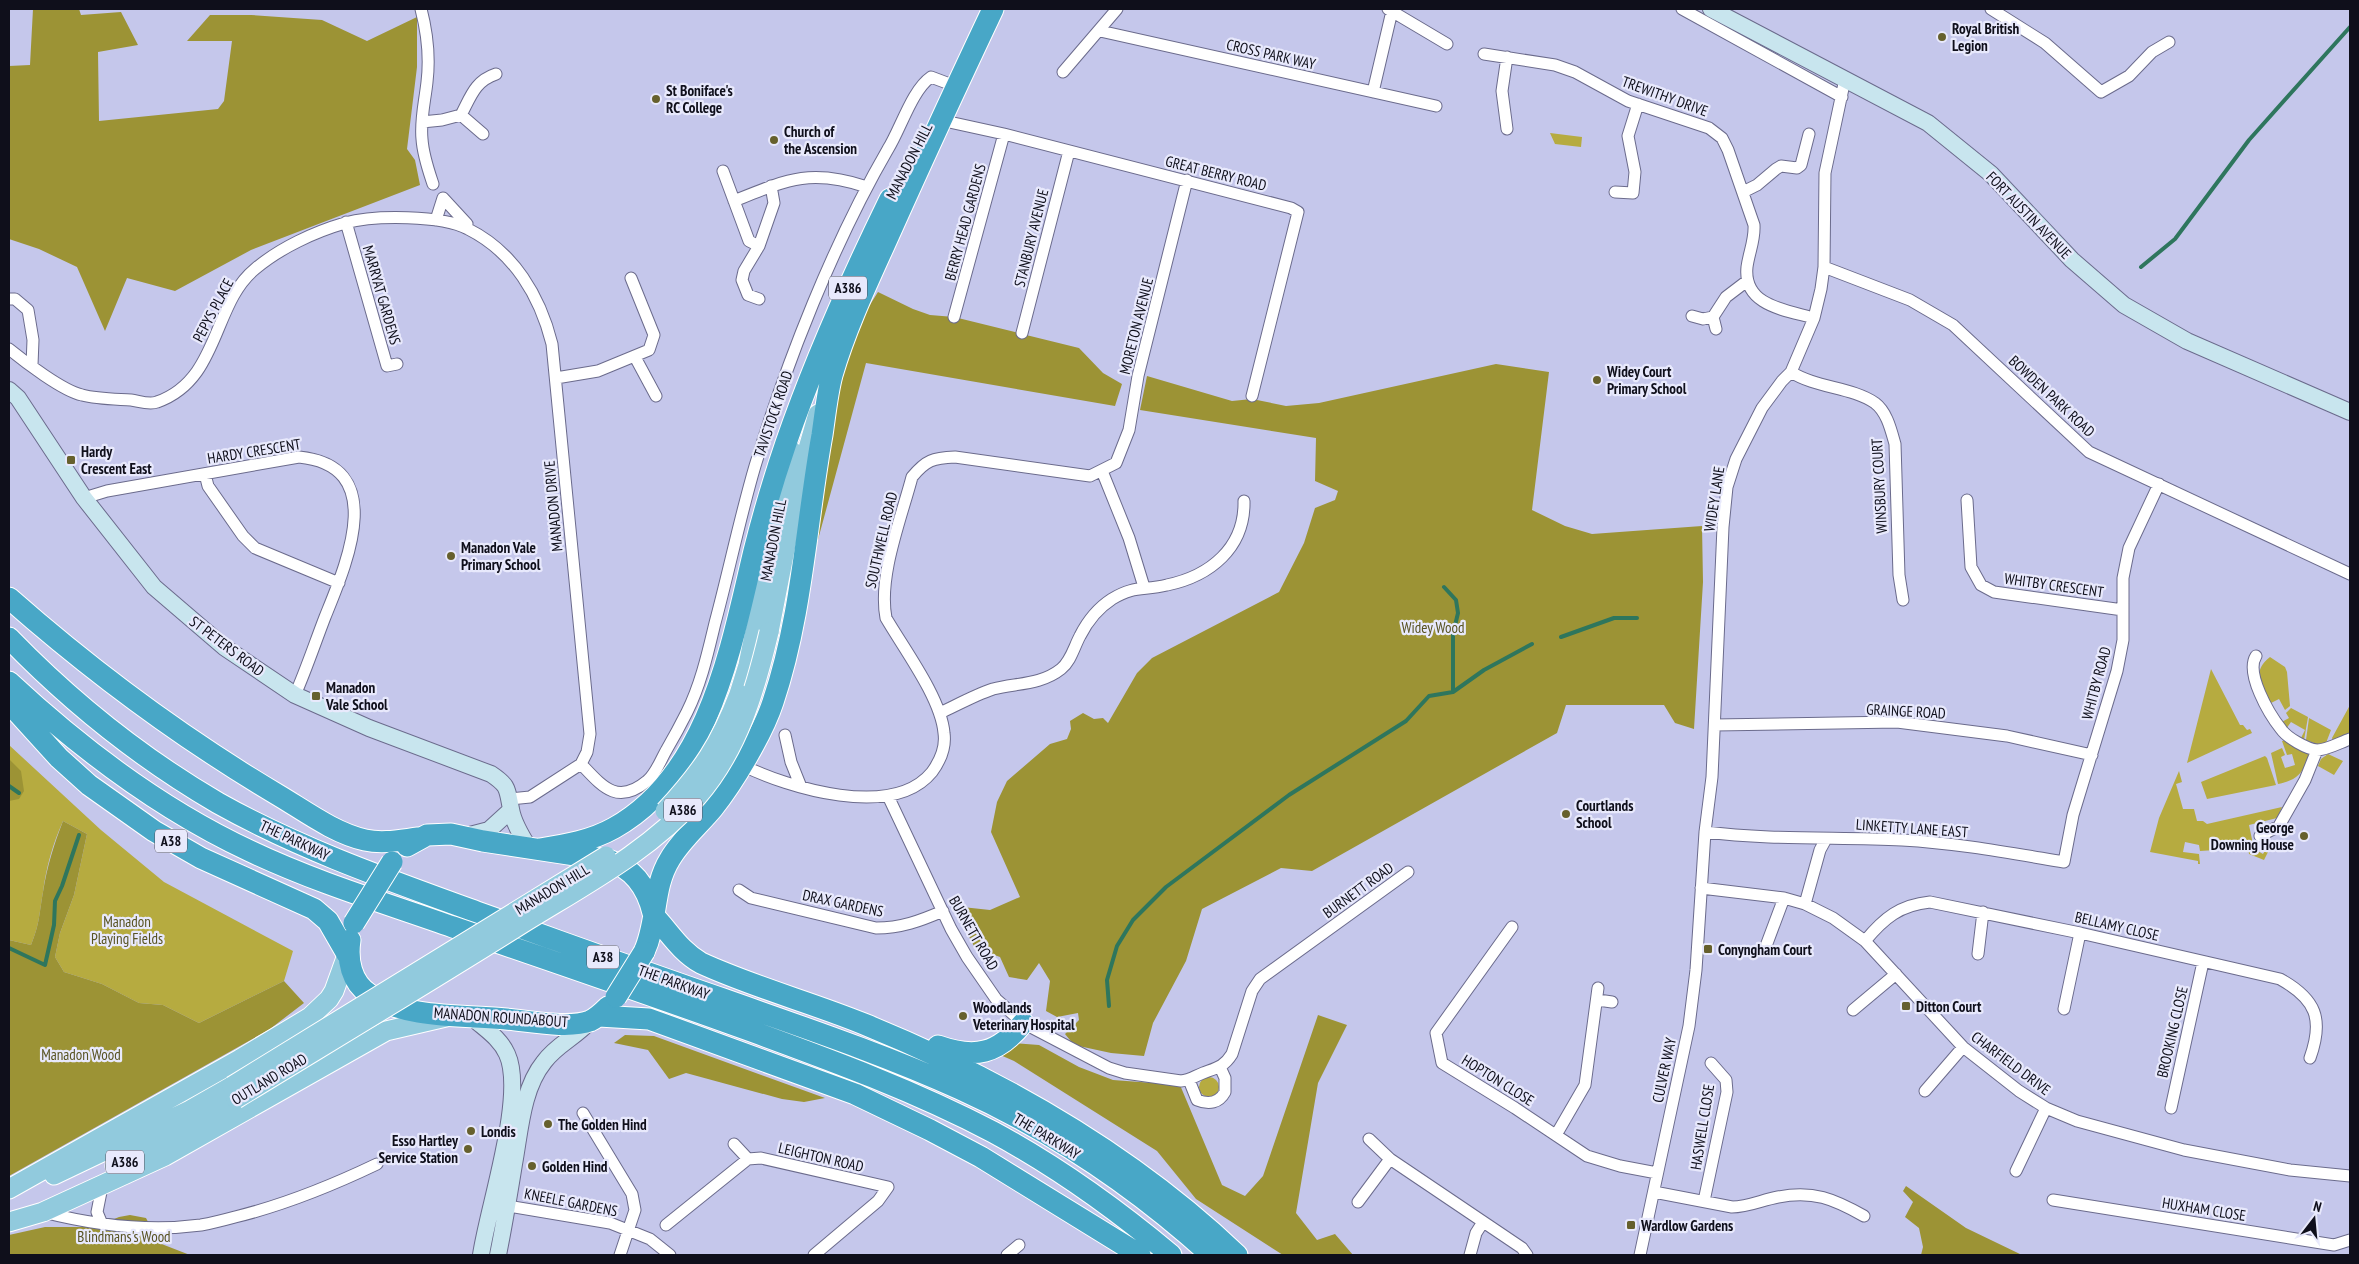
<svg xmlns="http://www.w3.org/2000/svg" width="2359" height="1264" viewBox="0 0 2359 1264" font-family="'PT Sans Narrow',sans-serif">
<style>
.green{fill:#b6ab40}
.forest{fill:#9c9335}
.lines{fill:none;stroke-linecap:round;stroke-linejoin:round}
.stream{stroke:#2e765d;stroke-width:4}
.street-casing{stroke:#6b6b8c;stroke-width:13}
.secondary-casing{stroke:#6b6b8c;stroke-width:18}
.primary-casing{stroke:#fff;stroke-width:21}
.highway-casing{stroke:#fff;stroke-width:23}
.street{stroke:#fff;stroke-width:11}
.secondary{stroke:#c8e5ee;stroke-width:16}
.primary{stroke:#91cadd;stroke-width:19}
.highway{stroke:#48a7c7;stroke-width:21}
.primary-bridge-casing{stroke:#fff;stroke-width:21;stroke-linecap:butt}
.highway-bridge-casing{stroke:#fff;stroke-width:23;stroke-linecap:butt}
.primary-bridge{stroke:#91cadd;stroke-width:19}
.highway-bridge{stroke:#48a7c7;stroke-width:21}
.poi-dot{fill:#66602d;stroke:#e8e9fc;stroke-width:2}
.labels{text-anchor:middle;dominant-baseline:central;stroke-width:4.5;stroke-linejoin:round;paint-order:stroke}
.shield{fill:#e8e9fc;stroke:#50505e;stroke-width:1}
.shield-label{font-size:14px;font-weight:bold;fill:#0f0f1b}
.poi-label{font-size:15px;font-weight:bold;fill:#0f0f1b;stroke:#e8e9fc;text-anchor:start}
.street-label{font-size:15px;fill:#0f0f1b;stroke:#e8e9fc}
.park-label{font-size:15px;fill:#585322;stroke:#e8e9fc}
</style>
<rect width="100%" height="100%" fill="#c5c7eb"/>
<path class="green" d="M1550 133 1582 137 1581 147 1555 144Z
M2270 657 2285 667 2287 672 2290 706 2285 710 2279 699 2271 703C2261 687 2251 671 2270 657Z
M2211 669 2240 725H2243L2247 730 2250 729 2252 733 2187 763Z
M2350 705V733L2333 741 2332 738Z
M2291 708 2308 717 2304 740 2301 738 2305 730 2291 722 2286 729 2280 723 2289 718 2286 713Z
M2309 718 2331 730 2326 743 2317 744 2306 740Z
M2288 740 2308 752 2309 755C2303 774 2297 780 2278 784L2271 753 2282 748 2285 755 2281 757 2285 768 2295 765 2292 754 2287 755 2282 741Z
M9 745 101 830 164 882 293 951 284 981 199 1023 163 1005 139 1003 102 984 64 972 55 957 60 933 74 895 87 834 63 821C53 843 46 868 43 892 39 914 40 923 31 945L9 940Z
M2328 754 2343 761 2334 775 2318 766 2321 759Z
M2265 756 2267 758 2276 785 2207 799 2201 782Z
M2179 771 2182 782 2176 784 2183 809H2194L2197 821H2203L2207 824 2282 807 2277 818 2249 825 2254 849 2263 854 2269 843 2272 844 2264 860 2249 854 2248 848 2200 851 2199 845 2185 842 2183 852 2199 854 2200 864H2198V861L2150 852 2159 818Z
M1199 1087a10 10 0 1 1 20 0a10 10 0 1 1-20 0Z"/>
<path class="forest" d="M33 9H79L81 15 121 12 138 45 98 52 99 121 218 109 224 101 232 41H187L210 15H251L322 20 367 41 417 17V67L407 149 415 160 420 185 251 250 175 291 127 278 105 331 77 267 39 249 9 239V66L30 65Z
M878 292 913 309 930 315 954 317 1079 348 1103 373 1122 384 1115 406 866 363 813 558 817 492 845 355 866 311Z
M1496 364 1549 372 1532 510 1565 526 1592 534 1702 526 1703 582 1694 729 1675 723 1664 705H1566L1557 733 1312 871 1281 868 1202 909 1186 961 1153 1023 1144 1056 1111 1053 1074 1045 1065 1034 1079 1020 1078 1013 1057 1017 1046 1011 1050 981 1039 963 1027 980 1009 977 1000 957 975 948 953 906 990 910 1020 897 991 832 997 802 1007 781 1050 744 1067 739 1071 729 1070 721 1083 713 1094 719 1103 718 1108 723 1137 673 1152 658 1279 592 1304 543 1315 508 1335 500 1338 491 1315 481 1316 438 1140 410 1147 376 1232 401 1252 399 1286 406 1319 403Z
M9 759 21 771 24 791 19 799 9 801Z
M63 821 87 834 74 895 60 933 55 957 64 972 102 984 139 1003 163 1005 199 1023 284 981 304 1003 270 1029 9 1176V940L31 945C40 923 39 914 43 892 47 867 54 844 63 821Z
M1318 1015 1347 1025 1318 1083 1296 1213 1317 1240 1335 1234 1353 1255H1283L1196 1199 1157 1151 1014 1061 998 1054 1013 1043 1039 1045 1079 1067 1113 1080 1180 1085 1222 1185 1245 1196 1263 1176Z
M625 1035 654 1036 825 1098 804 1102 782 1099 686 1073 669 1079 648 1050 614 1043Z
M1906 1186 1966 1228 2022 1255H1921L1923 1247 1919 1228 1905 1217 1913 1202 1903 1191Z
M130 1215 146 1218 159 1243 190 1255H9V1235L45 1227H95L119 1217Z"/>
<g class="lines">
<path class="stream" d="M2141 267 2175 239 2249 140 2350 27
M1444 587 1456 600 1458 613 1453 634V692
M1561 637 1614 618H1637
M9 786 19 793
M9 948 45 965 54 925 55 901 62 886 79 835
M1109 1006 1107 980 1117 946 1133 920 1166 887 1289 795 1406 721 1429 696 1453 692 1484 670 1532 644"/>
<defs>
<path id="street" d="M421 9C427 32 430 57 427 82 425 101 420 120 422 139 423 155 428 169 433 184
M1388 9 1447 44
M1682 9 1842 97
M1991 9 2045 43 2101 92 2129 76 2152 52 2169 42
M1100 31 1436 106
M1484 54 1555 65 1575 72 1628 101 1709 128 1722 138 1728 150 1754 225C1755 240 1749 252 1747 267 1743 306 1786 310 1814 318
M1507 57 1502 91 1507 129
M1063 72 1117 9
M1373 92 1392 11
M940 120 1004 134 1291 208 1298 212 1252 396
M422 122 442 120 461 115
M483 134 461 115C471 96 475 81 496 74
M723 171 749 241 759 246
M1615 192 1633 193 1635 172 1628 136 1638 104
M1743 192 1757 185 1776 169 1781 166 1797 168 1801 165 1809 134
M734 201C786 180 810 168 867 187
M436 220 443 198 467 224 466 228
M346 222 387 366 397 364
M1824 267 1910 300 1953 325 2089 452 2350 574
M9 299H15L28 310 33 340 32 365
M759 299 748 295 742 280 744 271 759 246 774 203 771 186
M1692 316 1703 319 1713 317 1726 297 1747 281
M954 317 1004 134
M1713 317 1716 329
M1022 333 1069 151
M9 349C25 362 63 391 82 395 97 399 115 399 131 400 139 401 149 405 157 402 220 380 212 304 255 269 280 248 314 232 345 223 374 215 442 215 468 229 514 252 540 296 552 344L590 734 587 752 581 764 530 797 510 799
M635 357 656 396
M1791 372C1816 388 1852 387 1875 403 1887 412 1891 430 1895 444L1899 575 1903 600
M556 378 598 371 649 350 654 335 631 278
M1102 471 1129 538 1144 587
M205 474 208 486 243 536 255 548 339 583
M84 498 107 491 299 457C390 466 346 565 325 617 315 643 306 670 295 695
M1967 500 1971 567 1981 585 1994 592 2123 610
M2256 656C2245 673 2269 714 2281 729 2287 738 2307 749 2317 750 2327 750 2341 742 2350 739
M940 713C957 705 975 695 993 689 1016 683 1041 685 1061 669 1071 661 1074 647 1080 636 1087 622 1098 608 1112 599 1135 585 1143 591 1167 585 1210 576 1245 548 1244 501
M1715 725 1897 722 2007 736 2092 755
M785 735 791 762 801 787
M581 764C602 786 617 806 647 781 656 774 661 759 667 749 674 737 681 724 687 712 701 684 708 652 715 623 729 571 740 517 755 466 787 361 833 244 888 149 901 128 912 90 931 77L947 83
M742 765C788 788 893 820 932 772 940 761 946 747 944 733 941 698 904 649 886 618 878 576 901 519 912 477 926 460 933 458 955 457L1090 476 1116 463 1129 430 1138 376 1187 180
M888 796 951 929 967 957 996 999 1023 1023 1109 1068 1125 1073 1181 1081C1190 1080 1195 1076 1203 1073 1216 1068 1224 1067 1232 1054L1252 991 1260 979 1408 872
M1705 832C1771 840 1836 837 1902 840 1957 843 2010 853 2064 862L2073 815 2117 671 2123 640V578L2129 548 2159 484
M2260 836 2279 826 2305 780 2317 750
M1701 888 1784 898 1805 904 1833 918 1865 941 1963 1047 2019 1091 2046 1108 2077 1121 2184 1150 2290 1170 2350 1176
M739 890 751 898 876 928C901 928 920 921 943 911
M1805 904 1820 850 1826 839
M1512 927 1436 1033 1442 1063 1515 1108 1587 1156 1620 1166 1657 1173
M1865 941C1884 918 1900 905 1930 902L2080 933 2280 979C2316 999 2324 1019 2310 1058
M1766 946 1784 898
M1978 954 1983 912
M1598 1000 1612 1002
M2064 1009 2080 933
M1853 1010 1896 974
M1189 1080 1197 1100C1209 1105 1219 1103 1225 1092V1078L1220 1067
M1925 1091 1963 1047
M2171 1108 2203 962
M583 1113 632 1194 635 1210 620 1255
M1556 1135 1585 1085 1598 988
M1369 1139 1390 1159 1522 1248 1527 1255
M734 1144 748 1159
M2016 1171 2046 1108
M1654 1192 1732 1207C1748 1207 1762 1200 1778 1197 1813 1190 1834 1199 1864 1216
M2053 1200 2334 1245 2350 1240
M1704 1201 1727 1092 1726 1080 1711 1063
M1358 1202 1390 1159
M502 1205 610 1223 650 1239 670 1255
M43 1212C94 1225 148 1232 201 1225 212 1223 224 1220 235 1217 284 1205 331 1186 377 1164
M102 1224 97 1212 102 1187
M666 1225 748 1159 761 1158 888 1187 878 1201 814 1255
M1007 1255 1019 1245
M1470 1255 1476 1233 1483 1222
M1640 1255 1689 1026 1696 970 1705 832 1712 777 1723 527 1727 487 1736 459 1762 408 1782 381 1791 372 1814 318 1821 289 1824 267 1825 173 1845 79"/>
<path id="secondary" d="M1711 9 1928 123 1991 174 2072 260 2124 305 2187 341 2350 412
M9 390 18 398 84 498 154 587 224 647 295 695 369 728 491 774C509 786 507 789 511 809 513 822 522 837 529 848
M466 836 489 830 511 810
M473 1018C485 1029 500 1038 507 1054 526 1095 488 1207 481 1255
M498 1255C504 1225 509 1195 514 1164 520 1132 522 1089 544 1062 556 1045 576 1037 590 1021"/>
<path id="primary" d="M769 632 798 483 818 414
M739 694 748 665 792 451
M115 1166 150 1149 236 1099
M54 1175 190 1110 232 1086
M9 1189 240 1059 310 1017 329 999 334 991 347 955
M9 1222 43 1212 165 1156 386 1031 446 1017"/>
<path id="highway" d="M9 598C93 672 182 738 278 795 305 811 334 833 365 840 383 844 401 840 418 838
M9 638C71 702 141 758 218 803 300 849 389 880 477 912 559 941 641 971 723 999 802 1027 883 1054 960 1089 1051 1130 1137 1188 1211 1255
M9 682C81 749 160 809 250 851 315 882 385 903 453 927 552 961 652 995 751 1031 833 1061 915 1091 993 1132 1056 1166 1116 1209 1171 1255
M9 703 59 758 89 785 154 831 201 858 314 909 328 921 347 954
M407 846 427 835 451 834 483 841 608 860C633 868 647 887 653 913
M540 849C565 845 591 841 614 828 709 775 731 647 754 551 763 515 774 478 786 443 815 359 851 279 890 199
M654 916C670 933 680 951 701 963 753 987 810 1002 864 1024 999 1079 1131 1154 1237 1255
M350 940C347 960 351 982 369 994 405 1019 465 1015 506 1019 530 1021 568 1029 590 1021 597 1018 603 1012 608 1007
M644 952C658 922 652 888 670 859 681 840 699 825 713 808 733 783 763 733 773 702 802 616 806 524 822 435 825 415 827 394 832 375 847 324 871 275 892 228 925 154 959 81 993 9
M599 1016 649 1019 855 1094 930 1130 981 1157 1140 1255
M938 1046C975 1059 998 1054 1023 1023"/>
</defs>
<use href="#street" class="street-casing"/>
<use href="#secondary" class="secondary-casing"/>
<use href="#primary" class="primary-casing"/>
<use href="#highway" class="highway-casing"/>
<use href="#street" class="street"/>
<use href="#secondary" class="secondary"/>
<use href="#primary" class="primary"/>
<use href="#highway" class="highway"/>
<defs>
<path id="primary-bridge" d="M665 811C702 771 720 744 739 694
M232 1086 606 856
M236 1099C331 1041 426 984 520 925 581 887 649 852 697 797 738 750 755 691 769 632"/>
<path id="highway-bridge" d="M354 923 392 862
M616 997 644 952"/>
</defs>
<use href="#primary-bridge" class="primary-bridge-casing"/>
<use href="#highway-bridge" class="highway-bridge-casing"/>
<use href="#primary-bridge" class="primary-bridge"/>
<use href="#highway-bridge" class="highway-bridge"/>
</g>
<g class="poi-dot">
<circle cx="1942" cy="37" r="5"/>
<circle cx="656" cy="99" r="5"/>
<circle cx="774" cy="140" r="5"/>
<circle cx="1597" cy="380" r="5"/>
<rect x="66" y="455" width="10" height="10" rx="2.5"/>
<circle cx="451" cy="556" r="5"/>
<rect x="311" y="691" width="10" height="10" rx="2.5"/>
<circle cx="1566" cy="814" r="5"/>
<circle cx="2304" cy="836" r="5"/>
<rect x="1703" y="944" width="10" height="10" rx="2.5"/>
<rect x="1901" y="1001" width="10" height="10" rx="2.5"/>
<circle cx="963" cy="1016" r="5"/>
<circle cx="548" cy="1124" r="5"/>
<circle cx="471" cy="1131" r="5"/>
<circle cx="468" cy="1149" r="5"/>
<circle cx="532" cy="1166" r="5"/>
<rect x="1626" y="1220" width="10" height="10" rx="2.5"/>
</g>
<g class="labels">
<g class="shield">
<rect x="829" y="276.5" width="38" height="23" rx="4"/>
<rect x="664" y="798.5" width="38" height="23" rx="4"/>
<rect x="155" y="829.5" width="32" height="23" rx="4"/>
<rect x="587" y="945.5" width="32" height="23" rx="4"/>
<rect x="106" y="1150.5" width="38" height="23" rx="4"/>
</g>
<g class="shield-label">
<text x="848" y="288">A386</text>
<text x="683" y="810">A386</text>
<text x="171" y="841">A38</text>
<text x="603" y="957">A38</text>
<text x="125" y="1162">A386</text>
</g>
<g class="poi-label">
<text x="1952" y="28">Royal British<tspan x="1952" dy="17">Legion</tspan></text>
<text x="666" y="90">St Boniface's<tspan x="666" dy="17">RC College</tspan></text>
<text x="784" y="131">Church of<tspan x="784" dy="17">the Ascension</tspan></text>
<text x="1607" y="371">Widey Court<tspan x="1607" dy="17">Primary School</tspan></text>
<text x="81" y="451">Hardy<tspan x="81" dy="17">Crescent East</tspan></text>
<text x="461" y="547">Manadon Vale<tspan x="461" dy="17">Primary School</tspan></text>
<text x="326" y="687">Manadon<tspan x="326" dy="17">Vale School</tspan></text>
<text x="1576" y="805">Courtlands<tspan x="1576" dy="17">School</tspan></text>
<text x="2294" y="827" text-anchor="end">George<tspan x="2294" dy="17">Downing House</tspan></text>
<text x="1718" y="949">Conyngham Court</text>
<text x="1916" y="1006">Ditton Court</text>
<text x="973" y="1007">Woodlands<tspan x="973" dy="17">Veterinary Hospital</tspan></text>
<text x="558" y="1124">The Golden Hind</text>
<text x="481" y="1131">Londis</text>
<text x="458" y="1140" text-anchor="end">Esso Hartley<tspan x="458" dy="17">Service Station</tspan></text>
<text x="542" y="1166">Golden Hind</text>
<text x="1641" y="1225">Wardlow Gardens</text>
</g>
<g class="street-label">
<text transform="translate(1271 54) rotate(13)">CROSS PARK WAY</text>
<text transform="translate(1665 96) rotate(20)">TREWITHY DRIVE</text>
<text transform="translate(909 161) rotate(-63)">MANADON HILL</text>
<text transform="translate(1216 173) rotate(14)">GREAT BERRY ROAD</text>
<text transform="translate(2029 215) rotate(46)">FORT AUSTIN AVENUE</text>
<text transform="translate(965 222) rotate(-75)">BERRY HEAD GARDENS</text>
<text transform="translate(1031 238) rotate(-76)">STANBURY AVENUE</text>
<text transform="translate(382 295) rotate(74)">MARRYAT GARDENS</text>
<text transform="translate(213 310) rotate(-62)">PEPYS PLACE</text>
<text transform="translate(1136 326) rotate(-76)">MORETON AVENUE</text>
<text transform="translate(2052 396) rotate(43)">BOWDEN PARK ROAD</text>
<text transform="translate(773 414) rotate(-71)">TAVISTOCK ROAD</text>
<text transform="translate(254 451) rotate(-9)">HARDY CRESCENT</text>
<text transform="translate(1879 486) rotate(-93)">WINSBURY COURT</text>
<text transform="translate(1714 499) rotate(-81)">WIDEY LANE</text>
<text transform="translate(553 506) rotate(-95)">MANADON DRIVE</text>
<text transform="translate(773 540) rotate(-79)">MANADON HILL</text>
<text transform="translate(881 540) rotate(-77)">SOUTHWELL ROAD</text>
<text transform="translate(2054 585) rotate(8)">WHITBY CRESCENT</text>
<text transform="translate(227 646) rotate(37)">ST PETERS ROAD</text>
<text transform="translate(2096 683) rotate(-75)">WHITBY ROAD</text>
<text transform="translate(1906 711) rotate(3)">GRAINGE ROAD</text>
<text transform="translate(1912 828) rotate(4)">LINKETTY LANE EAST</text>
<text transform="translate(295 840) rotate(25)">THE PARKWAY</text>
<text transform="translate(552 889) rotate(-31)">MANADON HILL</text>
<text transform="translate(1358 890) rotate(-36)">BURNETT ROAD</text>
<text transform="translate(843 903) rotate(12)">DRAX GARDENS</text>
<text transform="translate(2117 926) rotate(13)">BELLAMY CLOSE</text>
<text transform="translate(974 933) rotate(60)">BURNETT ROAD</text>
<text transform="translate(674 982) rotate(20)">THE PARKWAY</text>
<text transform="translate(501 1017) rotate(4)">MANADON ROUNDABOUT</text>
<text transform="translate(2172 1032) rotate(-77)">BROOKING CLOSE</text>
<text transform="translate(2011 1063) rotate(37)">CHARFIELD DRIVE</text>
<text transform="translate(1664 1070) rotate(-78)">CULVER WAY</text>
<text transform="translate(269 1079) rotate(-31)">OUTLAND ROAD</text>
<text transform="translate(1498 1080) rotate(32)">HOPTON CLOSE</text>
<text transform="translate(1702 1127) rotate(-81)">HASWELL CLOSE</text>
<text transform="translate(1047 1136) rotate(31)">THE PARKWAY</text>
<text transform="translate(821 1157) rotate(13)">LEIGHTON ROAD</text>
<text transform="translate(571 1202) rotate(11)">KNEELE GARDENS</text>
<text transform="translate(2204 1209) rotate(9)">HUXHAM CLOSE</text>
</g>
<g class="park-label">
<text x="1433" y="627">Widey Wood</text>
<text x="127" y="921">Manadon<tspan x="127" dy="17">Playing Fields</tspan></text>
<text x="81" y="1054">Manadon Wood</text>
<text x="124" y="1236">Blindmans's Wood</text>
</g>
</g>
<rect width="2359" height="1264" fill="none" stroke="#0f0f1b" stroke-width="20"/>
<g transform="translate(2314 1219) rotate(16)" stroke="#e8e9fc" stroke-width="4" paint-order="stroke">
<path d="M0-4L9 19L0 12L-9 19Z" fill="#0f0f1b"/>
<text y="-8" font-size="14" font-weight="bold" text-anchor="middle" fill="#0f0f1b">N</text>
</g>
</svg>
